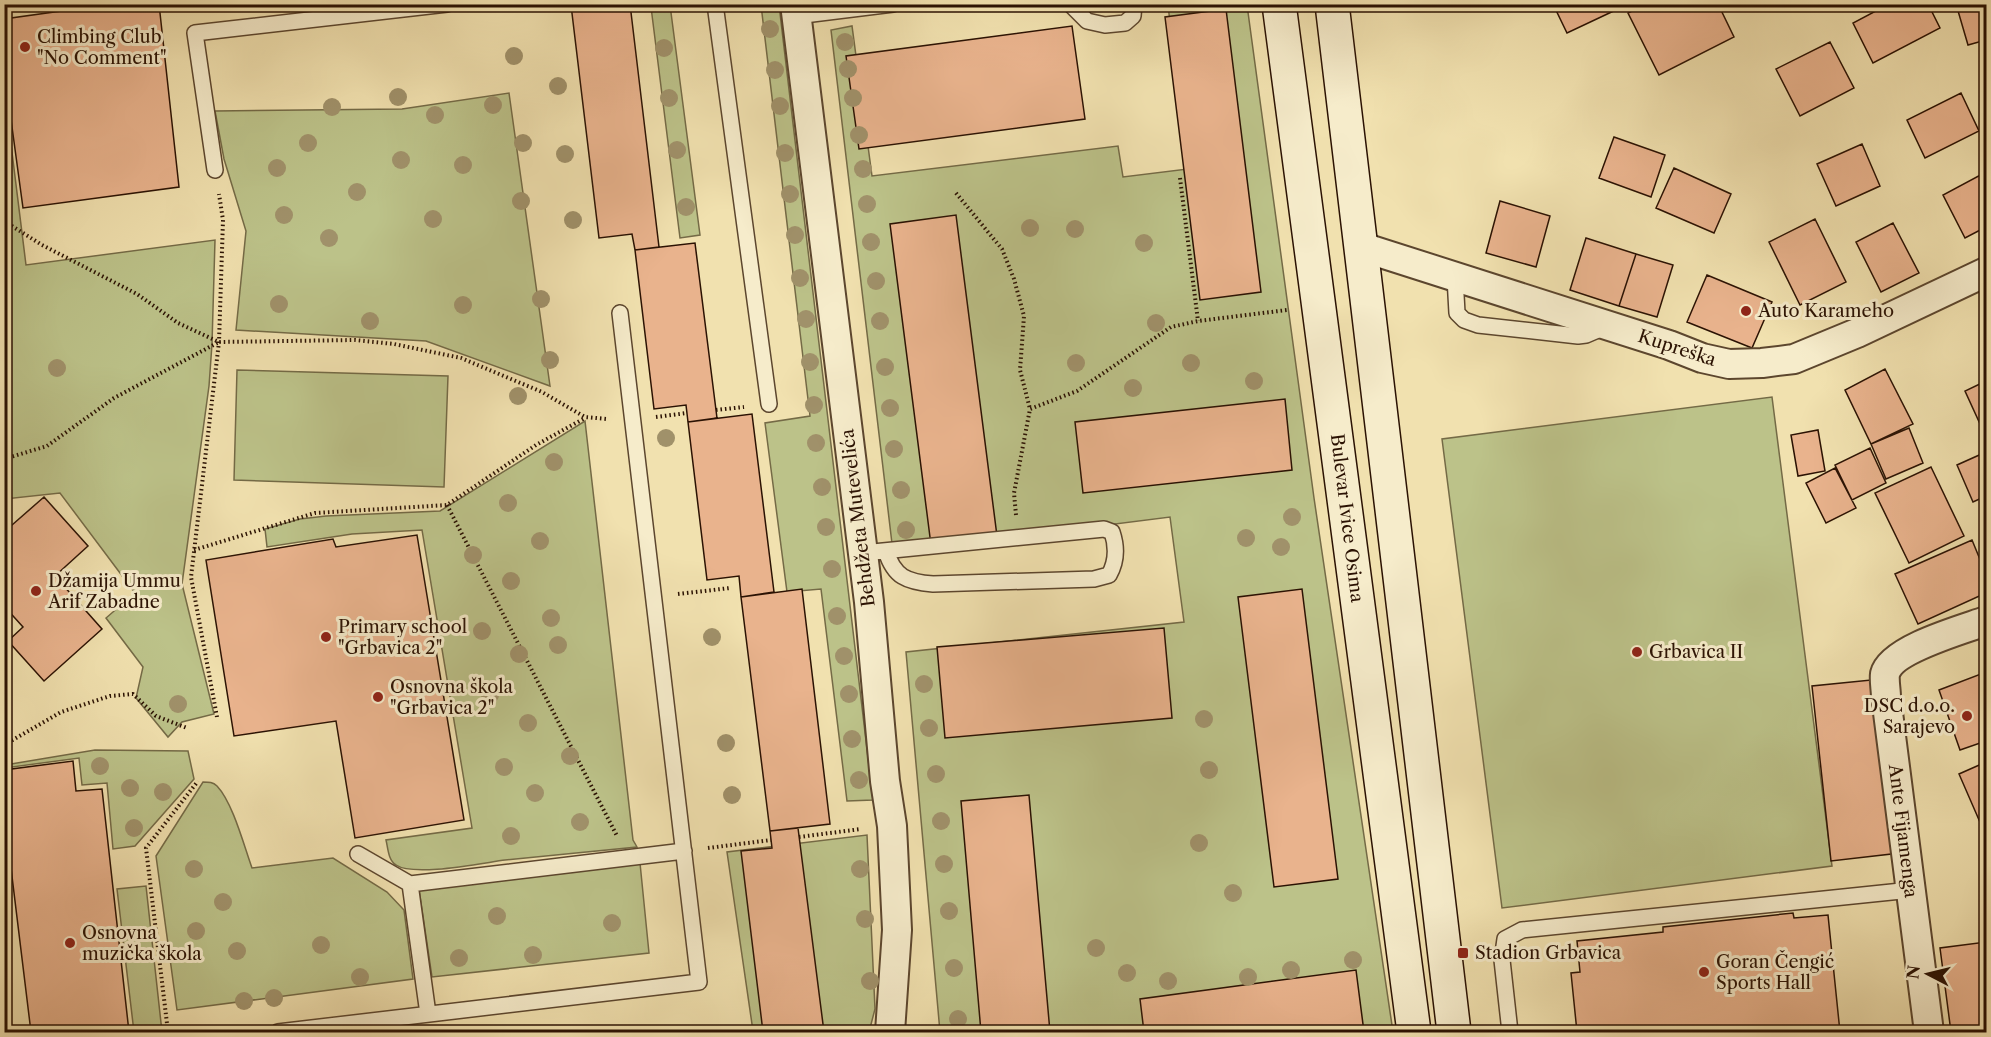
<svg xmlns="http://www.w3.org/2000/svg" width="1991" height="1037" viewBox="0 0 1991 1037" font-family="'Libre Caslon Text',serif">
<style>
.green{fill:#bcc289;stroke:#746a46;stroke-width:1.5}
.building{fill:#e9b38d;stroke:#2b1203;stroke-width:1.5}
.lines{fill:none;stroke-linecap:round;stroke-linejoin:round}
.service-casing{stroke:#5c462e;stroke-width:18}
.minor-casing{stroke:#5c462e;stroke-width:32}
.secondary-casing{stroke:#2b1203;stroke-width:36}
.path{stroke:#2b1203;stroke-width:4;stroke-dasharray:1.5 3;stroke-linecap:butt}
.service{stroke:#f6eccb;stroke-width:15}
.minor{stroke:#f6eccb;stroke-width:28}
.secondary{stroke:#f6eccb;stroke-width:33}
.tree{fill:#a0916a}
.poi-dot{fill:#8f2418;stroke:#f6eccb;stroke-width:2}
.labels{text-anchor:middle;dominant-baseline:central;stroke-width:6;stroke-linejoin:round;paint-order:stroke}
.poi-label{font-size:18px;fill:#2b1203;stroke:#f6eccb;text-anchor:start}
.street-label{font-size:18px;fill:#2b1203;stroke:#f6eccb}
</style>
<rect width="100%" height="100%" fill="#f1e1af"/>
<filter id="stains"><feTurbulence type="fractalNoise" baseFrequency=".00333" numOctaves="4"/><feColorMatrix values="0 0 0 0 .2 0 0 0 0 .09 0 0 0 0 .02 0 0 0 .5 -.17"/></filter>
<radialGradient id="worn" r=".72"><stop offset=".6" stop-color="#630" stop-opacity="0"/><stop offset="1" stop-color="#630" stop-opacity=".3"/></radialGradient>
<path class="green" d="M670 5 700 235 680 238 651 7Z
M761 5H779L873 800 847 801 821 589 787 592 765 423 810 416Z
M1168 5H1247L1314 498 1393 1032H940L906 652 1184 622 1170 517 893 552 831 30 852 26 872 176 1118 146 1123 177 1188 169 1187 168Z
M4 88 26 265 215 240 212 344 209 386 182 584 214 714 182 722 168 737 136 698 143 667 106 618 135 593 60 493 5 499Z
M509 93 550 386 426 341 236 330 246 231 224 159 215 111 402 109Z
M237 370 448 376 444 487 234 480Z
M1772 397 1832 866 1502 908 1442 439Z
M585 421 633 840 637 847C593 851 549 856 505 860 482 863 414 877 396 865 388 860 388 848 386 840L472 828 422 530 352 534 267 547 265 529 300 519 326 516 440 511Z
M95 750 188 751 194 779 135 846 113 849 107 783 82 785 79 758 5 768V765Z
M203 782C209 782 213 782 217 786 233 803 244 846 252 868L333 858 387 892 404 910 413 979 177 1010 156 856Z
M867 835 875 1009 869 1032H746L753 1031 727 852Z
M640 863 649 953 432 977 419 889Z
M146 886 162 1032H134L117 889Z"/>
<path class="building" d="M112 4H159L179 187 23 208 4 68V19Z
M630 4 659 247 635 250 632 234 599 238 571 5Z
M1553 4H1619L1620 8 1567 33Z
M1646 4H1718L1734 37 1659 75 1628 13Z
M1889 4H1928L1940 28 1873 63 1853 23Z
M1956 4H1986V40L1968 45Z
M1226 9 1261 292 1200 300 1165 17Z
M1072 26 1085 119 859 149 846 56Z
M1830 42 1854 88 1800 116 1776 69Z
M1961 93 1979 131 1925 158 1907 120Z
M1614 137 1665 155 1651 197 1599 178Z
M1862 144 1880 186 1836 206 1817 164Z
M1674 168 1731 194 1714 233 1656 208Z
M1986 172V227L1965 238 1943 195Z
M1500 201 1550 216 1536 267 1486 253Z
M956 215 997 536 931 545 890 224Z
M1815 219 1846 282 1800 305 1769 242Z
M1893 223 1919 273 1881 292 1856 242Z
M1586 238 1636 254 1619 306 1570 290Z
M695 243 717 418 688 422 686 405 654 409 635 250Z
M1636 254 1673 265 1657 317 1619 306Z
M1707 275 1772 302 1752 348 1687 322Z
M1885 369 1913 424 1871 444 1845 390Z
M1986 381V437L1965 391Z
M1285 399 1292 470 1083 493 1075 422Z
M752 414 774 592 741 597 739 576 707 580 688 422Z
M1909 428 1923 463 1886 479 1871 444Z
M1818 430 1825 471 1798 476 1791 435Z
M1870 448 1886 483 1852 500 1835 465Z
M1986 452V496L1973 502 1957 465Z
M1931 467 1964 536 1909 563 1875 493Z
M1835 468 1856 508 1826 523 1806 483Z
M44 497 88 546 55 576 102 629 44 681 8 641 23 627 4 606V532Z
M417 535 464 820 355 838 336 721 234 736 206 560 333 539 336 547Z
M1972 540 1986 574V593L1918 624 1895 574Z
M802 589 830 824 770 831 741 597Z
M1302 589 1338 879 1274 887 1238 597Z
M1164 628 1172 718 945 738 937 647Z
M1986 672V741L1960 750 1939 690Z
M1881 679 1900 853 1831 861 1812 686Z
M73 761 76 791 102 789 129 1032H31L9 852 4 853V770Z
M1986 762V836L1959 774Z
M1029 795 1050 1032H981L961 801Z
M798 828 824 1032H763L741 851 772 848 770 831Z
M1793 913 1794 918 1828 915 1840 1032H1577L1571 973 1580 972 1577 941 1663 932V927Z
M1986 942V1032H1951L1940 948Z
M1356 970 1364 1032H1144L1140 999Z"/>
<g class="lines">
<defs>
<path id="service" d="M715 4 769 404
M1070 4 1087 21 1105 25 1125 23 1133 16 1134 4
M796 16 893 4
M215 170 195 33 447 4
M1455 277 1457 313 1464 320 1478 325 1578 336 1586 335 1607 326
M863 553 1104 529 1112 532C1117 547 1117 561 1109 575L1094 579 933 584C907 582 894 577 886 551
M358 854 410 884 428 1014
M410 884 684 851
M278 1032 699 982 620 313
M1510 1032 1502 960 1505 939 1522 930 1911 890"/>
<path id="minor" d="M795 4 869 602 885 781 892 826 897 930 890 1032
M1362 247 1669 345 1702 358 1729 364 1762 363 1794 359 1857 333 1986 272
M1929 1032 1886 697C1886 690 1884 681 1885 674 1891 649 1964 629 1986 621"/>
<path id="secondary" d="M1279 4 1414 1032
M1332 4 1454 1032"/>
</defs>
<use href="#service" class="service-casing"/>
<use href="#minor" class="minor-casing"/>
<use href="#secondary" class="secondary-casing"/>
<path class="path" d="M1180 178 1198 321
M956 193 1002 249 1014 279 1024 316 1020 370 1030 409
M4 221 42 245 137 294 178 323 219 342 355 340 394 344 461 358 542 392 585 417 607 419
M716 410 744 407
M656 417 687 413
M4 459 47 446 114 398 219 342
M447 505 617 836
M1016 515 1014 493 1030 409 1077 391 1171 327 1198 321 1287 310
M194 550 315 513 447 505 536 445 585 418
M678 594 730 588
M217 717 191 577 219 342 223 220 219 194
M4 745 61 712 110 696 133 694 156 716 187 728
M799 837 861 829
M708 848 771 840
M168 1032 146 848 198 781"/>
<use href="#service" class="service"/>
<use href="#minor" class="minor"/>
<use href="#secondary" class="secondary"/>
</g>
<g class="tree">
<circle cx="770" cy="29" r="9"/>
<circle cx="845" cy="42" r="9"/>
<circle cx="664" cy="48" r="9"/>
<circle cx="514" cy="56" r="9"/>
<circle cx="848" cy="69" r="9"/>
<circle cx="775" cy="70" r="9"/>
<circle cx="558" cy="86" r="9"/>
<circle cx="398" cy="97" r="9"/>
<circle cx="669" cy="98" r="9"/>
<circle cx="853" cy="98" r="9"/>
<circle cx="493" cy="105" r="9"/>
<circle cx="780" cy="106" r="9"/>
<circle cx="332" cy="107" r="9"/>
<circle cx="435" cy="115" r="9"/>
<circle cx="859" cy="135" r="9"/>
<circle cx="308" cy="143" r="9"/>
<circle cx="523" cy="143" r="9"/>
<circle cx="677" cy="150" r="9"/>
<circle cx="785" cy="153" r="9"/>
<circle cx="565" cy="154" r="9"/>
<circle cx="401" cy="160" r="9"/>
<circle cx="463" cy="165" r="9"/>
<circle cx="277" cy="168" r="9"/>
<circle cx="863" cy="169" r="9"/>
<circle cx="357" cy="192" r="9"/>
<circle cx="790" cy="194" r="9"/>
<circle cx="521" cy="201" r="9"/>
<circle cx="867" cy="204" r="9"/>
<circle cx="686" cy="207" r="9"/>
<circle cx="284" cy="215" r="9"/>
<circle cx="433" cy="219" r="9"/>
<circle cx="573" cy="220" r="9"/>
<circle cx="1030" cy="228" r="9"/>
<circle cx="1075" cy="229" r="9"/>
<circle cx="795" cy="235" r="9"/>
<circle cx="329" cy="238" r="9"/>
<circle cx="871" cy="242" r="9"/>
<circle cx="1144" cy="243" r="9"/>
<circle cx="800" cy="278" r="9"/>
<circle cx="876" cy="281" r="9"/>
<circle cx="541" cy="299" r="9"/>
<circle cx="279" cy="304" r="9"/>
<circle cx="463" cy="305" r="9"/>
<circle cx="806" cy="319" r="9"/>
<circle cx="370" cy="321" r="9"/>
<circle cx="880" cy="321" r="9"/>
<circle cx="1156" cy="323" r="9"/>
<circle cx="550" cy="360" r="9"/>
<circle cx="810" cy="362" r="9"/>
<circle cx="1076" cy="363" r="9"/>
<circle cx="1191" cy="363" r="9"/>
<circle cx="885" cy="367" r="9"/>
<circle cx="57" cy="368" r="9"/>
<circle cx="1254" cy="381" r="9"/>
<circle cx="1133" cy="388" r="9"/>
<circle cx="518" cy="396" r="9"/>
<circle cx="814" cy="405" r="9"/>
<circle cx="890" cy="408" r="9"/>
<circle cx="666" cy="438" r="9"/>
<circle cx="816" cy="443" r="9"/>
<circle cx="894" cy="449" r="9"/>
<circle cx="554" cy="462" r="9"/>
<circle cx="822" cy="487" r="9"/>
<circle cx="901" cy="490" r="9"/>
<circle cx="508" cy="503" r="9"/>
<circle cx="1292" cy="517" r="9"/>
<circle cx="826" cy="527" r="9"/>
<circle cx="906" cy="530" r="9"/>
<circle cx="1246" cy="538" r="9"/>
<circle cx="540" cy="541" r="9"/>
<circle cx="1281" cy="547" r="9"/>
<circle cx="473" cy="555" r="9"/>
<circle cx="832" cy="569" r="9"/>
<circle cx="511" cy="581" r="9"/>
<circle cx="837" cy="616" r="9"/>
<circle cx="551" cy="618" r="9"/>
<circle cx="482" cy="631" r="9"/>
<circle cx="712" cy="637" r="9"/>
<circle cx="558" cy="645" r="9"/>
<circle cx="519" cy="654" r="9"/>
<circle cx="844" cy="656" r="9"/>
<circle cx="924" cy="684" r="9"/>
<circle cx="849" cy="694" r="9"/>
<circle cx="490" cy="695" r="9"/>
<circle cx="178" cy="704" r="9"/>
<circle cx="1204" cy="719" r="9"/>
<circle cx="528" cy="723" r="9"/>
<circle cx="929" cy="728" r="9"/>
<circle cx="852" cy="739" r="9"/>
<circle cx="726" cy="743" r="9"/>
<circle cx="570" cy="756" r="9"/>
<circle cx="100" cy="766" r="9"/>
<circle cx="504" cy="767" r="9"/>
<circle cx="1209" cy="770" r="9"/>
<circle cx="936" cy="774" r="9"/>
<circle cx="859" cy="780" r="9"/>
<circle cx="130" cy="788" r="9"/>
<circle cx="163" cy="792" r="9"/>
<circle cx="535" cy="793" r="9"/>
<circle cx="732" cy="795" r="9"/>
<circle cx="941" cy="821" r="9"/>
<circle cx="580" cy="822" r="9"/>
<circle cx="134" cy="828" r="9"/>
<circle cx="511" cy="836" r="9"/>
<circle cx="1199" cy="843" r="9"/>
<circle cx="944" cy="864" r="9"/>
<circle cx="194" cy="869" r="9"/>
<circle cx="860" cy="869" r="9"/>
<circle cx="1233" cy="893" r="9"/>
<circle cx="223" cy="902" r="9"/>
<circle cx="949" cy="911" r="9"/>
<circle cx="497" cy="916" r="9"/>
<circle cx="865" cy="919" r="9"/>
<circle cx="612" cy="923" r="9"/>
<circle cx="196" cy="931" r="9"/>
<circle cx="321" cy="945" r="9"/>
<circle cx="1096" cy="948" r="9"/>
<circle cx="237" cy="951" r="9"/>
<circle cx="533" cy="955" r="9"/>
<circle cx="459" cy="958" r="9"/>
<circle cx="1353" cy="960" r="9"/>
<circle cx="954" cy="968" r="9"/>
<circle cx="1291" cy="970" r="9"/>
<circle cx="1127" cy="973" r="9"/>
<circle cx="360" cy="977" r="9"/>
<circle cx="1248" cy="977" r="9"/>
<circle cx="870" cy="981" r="9"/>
<circle cx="1168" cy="981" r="9"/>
<circle cx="274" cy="998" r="9"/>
<circle cx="244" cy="1001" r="9"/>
<circle cx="958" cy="1019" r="9"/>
</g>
<g class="poi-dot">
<circle cx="25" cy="47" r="6"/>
<circle cx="1746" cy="311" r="6"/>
<circle cx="36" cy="591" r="6"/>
<circle cx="326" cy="637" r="6"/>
<circle cx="1637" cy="652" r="6"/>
<circle cx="378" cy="697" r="6"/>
<circle cx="1967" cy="716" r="6"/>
<circle cx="70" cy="943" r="6"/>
<rect x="1457" y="947" width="12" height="12" rx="3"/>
<circle cx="1704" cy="972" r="6"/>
</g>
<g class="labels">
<g class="poi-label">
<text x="37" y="37">Climbing Club<tspan x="37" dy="21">"No Comment"</tspan></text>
<text x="1758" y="311">Auto Karameho</text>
<text x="48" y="581">Džamija Ummu<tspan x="48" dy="21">Arif Zabadne</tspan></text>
<text x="338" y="627">Primary school<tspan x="338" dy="21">"Grbavica 2"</tspan></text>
<text x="1649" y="652">Grbavica II</text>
<text x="390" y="687">Osnovna škola<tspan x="390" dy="21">"Grbavica 2"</tspan></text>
<text x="1955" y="706" text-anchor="end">DSC d.o.o.<tspan x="1955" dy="21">Sarajevo</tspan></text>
<text x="82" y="933">Osnovna<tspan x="82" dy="21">muzička škola</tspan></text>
<text x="1475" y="953">Stadion Grbavica</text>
<text x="1716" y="962">Goran Čengić<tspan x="1716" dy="21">Sports Hall</tspan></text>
</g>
<g class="street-label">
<text transform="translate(1677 348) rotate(18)">Kupreška</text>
<text transform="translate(858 518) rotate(-97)">Behdžeta Mutevelića</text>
<text transform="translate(1347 518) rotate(83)">Bulevar Ivice Osima</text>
<text transform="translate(1903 831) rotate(83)">Ante Fijamenga</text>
</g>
</g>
<rect width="1991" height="1037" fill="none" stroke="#f1e1af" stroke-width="24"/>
<rect x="6" y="6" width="1979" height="1025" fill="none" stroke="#2b1203" stroke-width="3"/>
<rect x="12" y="12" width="1967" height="1013" fill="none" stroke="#2b1203" stroke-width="1.5"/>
<g transform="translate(1928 974) rotate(277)" stroke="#f6eccb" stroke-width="4.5" paint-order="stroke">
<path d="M0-4.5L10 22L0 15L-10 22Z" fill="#2b1203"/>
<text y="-9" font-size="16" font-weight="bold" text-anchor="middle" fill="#2b1203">N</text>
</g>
<rect width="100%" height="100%" filter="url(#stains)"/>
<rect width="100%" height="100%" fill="url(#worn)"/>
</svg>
